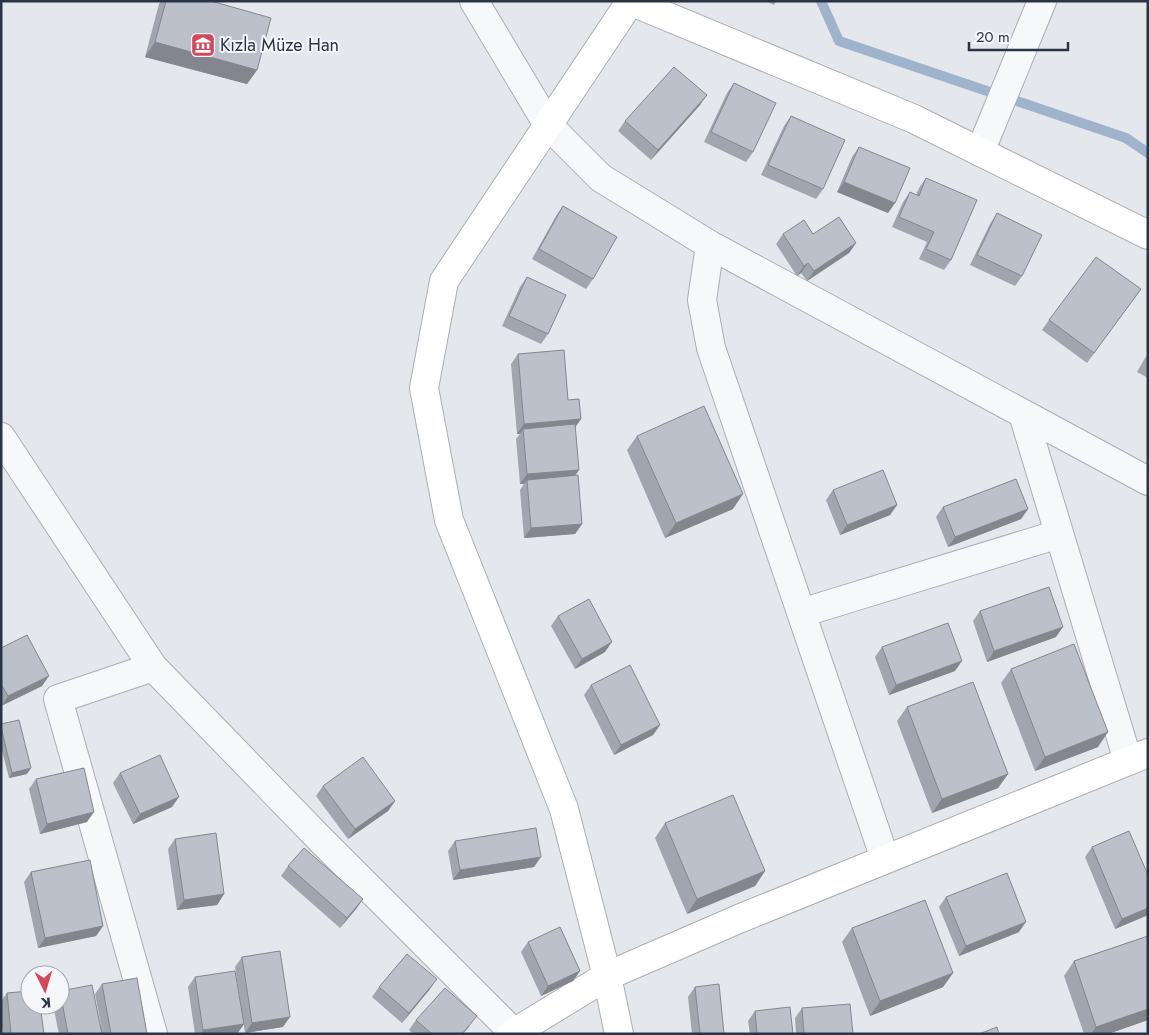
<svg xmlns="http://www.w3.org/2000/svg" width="1149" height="1035" viewBox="0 0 1149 1035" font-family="Jost,sans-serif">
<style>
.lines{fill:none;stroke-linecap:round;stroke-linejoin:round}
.stream{stroke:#9fb4cc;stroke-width:10}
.street-casing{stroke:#a9aeb7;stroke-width:30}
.secondary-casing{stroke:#a9aeb7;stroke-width:30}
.street{stroke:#f7f8fa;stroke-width:28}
.secondary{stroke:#fff;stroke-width:28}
.wall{fill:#a1a5ae}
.shaded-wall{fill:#83868d}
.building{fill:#bbc0ca;stroke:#83868d}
.labels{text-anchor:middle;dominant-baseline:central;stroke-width:4;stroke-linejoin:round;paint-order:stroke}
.poi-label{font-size:18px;fill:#2b3445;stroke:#f4f6f9;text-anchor:start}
</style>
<rect width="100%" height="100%" fill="#e4e7ec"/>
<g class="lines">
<path class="stream" d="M821 1 839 41 1126 138 1148 153"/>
<defs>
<path id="street" d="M474 1 548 125 601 178 710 245 1148 481
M980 152 1042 1
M710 245 702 300 711 348 885 859
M1023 414 1128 761
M1 437 153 667 318 837 514 1033
M801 613 1059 534
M153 1034 58 699 153 667"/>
<path id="secondary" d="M630 1 914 119 1148 235
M512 1034 607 976 741 918 1148 753
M619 1034 607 976 564 809 449 520 424 388 444 281 630 2"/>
</defs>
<use href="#street" class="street-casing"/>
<use href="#secondary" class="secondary-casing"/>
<use href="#street" class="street"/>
<use href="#secondary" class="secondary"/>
</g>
<path class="wall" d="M161 1H211L257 70 247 84 145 57 159 4Z
M766 1H776L774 5Z
M734 83 753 152 746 162 704 142 727 93Z
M700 105 651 160 618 131 625 121Z
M791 116 823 189 816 199 761 175 784 126Z
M859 147 895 203 888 213 837 192 852 157Z
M926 178 951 260 944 270 919 259 927 242 892 227 903 202 910 192 916 195 919 188Z
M563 206 593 279 586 289 532 259 556 216Z
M997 213 1022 276 1015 286 970 265 990 224Z
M783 234H813L856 243 849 253 807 281 801 273 797 276 776 244Z
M527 277 548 334 541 344 502 326 520 287Z
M1141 289 1087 363 1042 330 1049 320Z
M1148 353V378L1137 372Z
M518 354 568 400 581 419 575 427V476L582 524 575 534 524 538 520 490 524 484H520L516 439 520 434H517L511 364Z
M637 436 733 509 665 538 627 450Z
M833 490 897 505 890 515 840 535 826 500Z
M943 507 1028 509 1021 519 948 547 936 517Z
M980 611 1056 637 987 662 973 621Z
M558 616 605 652 575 669 551 626Z
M882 647 955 671 889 695 875 657Z
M1 648 42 686 1 706Z
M1011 669 1098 747 1035 771 1001 683Z
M591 685 660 725 653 735 614 755 584 695Z
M907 707 1008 774 998 788 932 813 897 721Z
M1 724 27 774 9 778 1 747Z
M120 773 172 807 133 824 113 783Z
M36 779 87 822 40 834 29 789Z
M323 786 395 801 388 811 348 839 316 796Z
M665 823 765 871 755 886 687 914 655 838Z
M175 839 224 894 217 905 177 910 168 849Z
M455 841 534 867 453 880 448 851Z
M1092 847 1148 915 1115 929 1085 857Z
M288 866 363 899 356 909 340 928 281 876Z
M31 872 103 926 96 936 38 948 24 882Z
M946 897 1019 932 959 956 939 907Z
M852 928 953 973 943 987 870 1016 842 942Z
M1148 936V1020L1108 1034H1084L1064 976 1074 961Z
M528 942 580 971 573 981 541 996 521 952Z
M242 957 283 1027 245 1033 235 967Z
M195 977 244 1024 237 1034H195L188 987Z
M102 984 147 1034H59L53 1005H60V991L101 1025 95 994Z
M379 987 430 989 402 1023 372 997Z
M695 987 724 1034H692L688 997Z
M7 993 44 1034H3L1 1019V1001Z
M802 1008 853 1034H796L795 1018Z
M755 1011 793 1034H750L748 1021Z
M416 1020 470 1026 463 1034H413L409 1030Z"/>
<path class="shaded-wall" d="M155 42 257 70 247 84 145 57Z
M707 95 700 105 651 160 658 150Z
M844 182 895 203 888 213 837 192Z
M856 243 849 253 807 281 814 271Z
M808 263 801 273 797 276 804 266Z
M581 419 574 429H523L520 434H517L524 424Z
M579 470 572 480H527L524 484H520L527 474Z
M743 494 733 509 665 538 676 523Z
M897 505 890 515 840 535 847 525Z
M1028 509 1021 519 948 547 955 537Z
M582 524 575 534 524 538 531 528Z
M1063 627 1056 637 987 662 994 651Z
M612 642 605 652 575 669 582 659Z
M962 661 955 671 889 695 896 685Z
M49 676 42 686 1 706 8 696Z
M660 725 653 735 614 755 621 745Z
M1108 732 1098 747 1035 771 1045 757Z
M31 768 27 774 9 778 12 773Z
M1008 774 998 788 932 813 942 799Z
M179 797 172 807 133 824 140 814Z
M395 801 388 811 348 839 355 829Z
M94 812 87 822 40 834 47 824Z
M541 857 534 867 453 880 460 870Z
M765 871 755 886 687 914 697 899Z
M224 894 217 905 177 910 184 900Z
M363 899 356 909 340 928 347 918Z
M1148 908V915L1115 929 1122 919Z
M1026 922 1019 932 959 956 966 946Z
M103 926 96 936 38 948 45 938Z
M580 971 573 981 541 996 548 986Z
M953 973 943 987 870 1016 880 1001Z
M437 979 430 989 402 1023 409 1013Z
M1148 1009V1020L1108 1034H1091L1096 1027Z
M290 1017 283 1027 245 1033 252 1023Z
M244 1024 237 1034H201L203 1030Z"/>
<path class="building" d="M166 1H211L271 18 257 70 155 42Z
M674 67 707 95 658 150 625 121Z
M734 83 776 103 753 152 711 132Z
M791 116 845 140 823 189 768 165Z
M859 147 910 168 895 203 844 182Z
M926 178 977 200 951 260 926 249 934 232 899 217 910 192 919 196Z
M563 206 617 237 593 279 539 249Z
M997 213 1042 235 1022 276 977 255Z
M839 217 856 243 814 271 808 263 804 266 783 234 804 220 813 234Z
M1096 257 1141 289 1094 353 1049 320Z
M527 277 566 295 548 334 509 316Z
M564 350 568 400 579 399 581 419 524 424 518 354Z
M704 406 743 494 676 523 637 436Z
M575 424 579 470 527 474 523 429Z
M883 470 897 505 847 525 833 490Z
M578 475 582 524 531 528 527 480Z
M1016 479 1028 509 955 537 943 507Z
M1049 587 1063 627 994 651 980 611Z
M589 599 612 642 582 659 558 616Z
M948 623 962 661 896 685 882 647Z
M27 635 49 676 8 696 1 684V648Z
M1074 644 1108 732 1045 757 1011 669Z
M630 665 660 725 621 745 591 685Z
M973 682 1008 774 942 799 907 707Z
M19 720 31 768 12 773 1 727V724Z
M160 755 179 797 140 814 120 773Z
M363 757 395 801 355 829 323 786Z
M84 768 94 812 47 824 36 779Z
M733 795 765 871 697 899 665 823Z
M536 828 541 857 460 870 455 841Z
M1129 831 1148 875V908L1122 919 1092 847Z
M216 833 224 894 184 900 175 839Z
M304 848 363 899 347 918 288 866Z
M90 860 103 926 45 938 31 872Z
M1007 873 1026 922 966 946 946 897Z
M925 900 953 973 880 1001 852 928Z
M560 927 580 971 548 986 528 942Z
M1148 936V1009L1096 1027 1074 961Z
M280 951 290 1017 252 1023 242 957Z
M407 954 437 979 409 1013 379 987Z
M235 971 244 1024 203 1030 195 977Z
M137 978 147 1034H111L102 984Z
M719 984 724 1034H700L695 987Z
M92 985 102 1034H68L60 991Z
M445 988 477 1016 462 1034H432L416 1020Z
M30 991V1005H40L44 1034H11L7 993Z
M850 1004 853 1034H804L802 1008Z
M790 1007 793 1034H757L755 1011Z
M997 1027 999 1034H979Z"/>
<defs>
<symbol id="museum-square" viewBox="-11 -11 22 22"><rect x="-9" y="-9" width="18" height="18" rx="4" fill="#d1495b" stroke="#f4f6f9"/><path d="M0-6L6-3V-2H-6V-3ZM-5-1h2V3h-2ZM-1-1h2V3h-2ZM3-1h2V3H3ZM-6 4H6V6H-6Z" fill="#fff"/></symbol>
</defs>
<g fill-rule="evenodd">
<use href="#museum-square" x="189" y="31" width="28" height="28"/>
</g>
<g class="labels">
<g class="poi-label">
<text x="220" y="45">Kızla Müze Han</text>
</g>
</g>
<rect width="1149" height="1035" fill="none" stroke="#2b3445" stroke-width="5"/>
<g transform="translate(45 990) rotate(175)"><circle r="24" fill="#f4f6f9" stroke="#a4a8b1"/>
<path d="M0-4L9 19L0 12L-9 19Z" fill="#d1495b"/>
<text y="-8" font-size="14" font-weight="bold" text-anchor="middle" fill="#2b3445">K</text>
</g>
<path d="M969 42v8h99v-8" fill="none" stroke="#2b3445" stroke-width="2.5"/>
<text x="976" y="42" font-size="15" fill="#2b3445" stroke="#f4f6f9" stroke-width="4" paint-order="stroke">20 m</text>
</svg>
